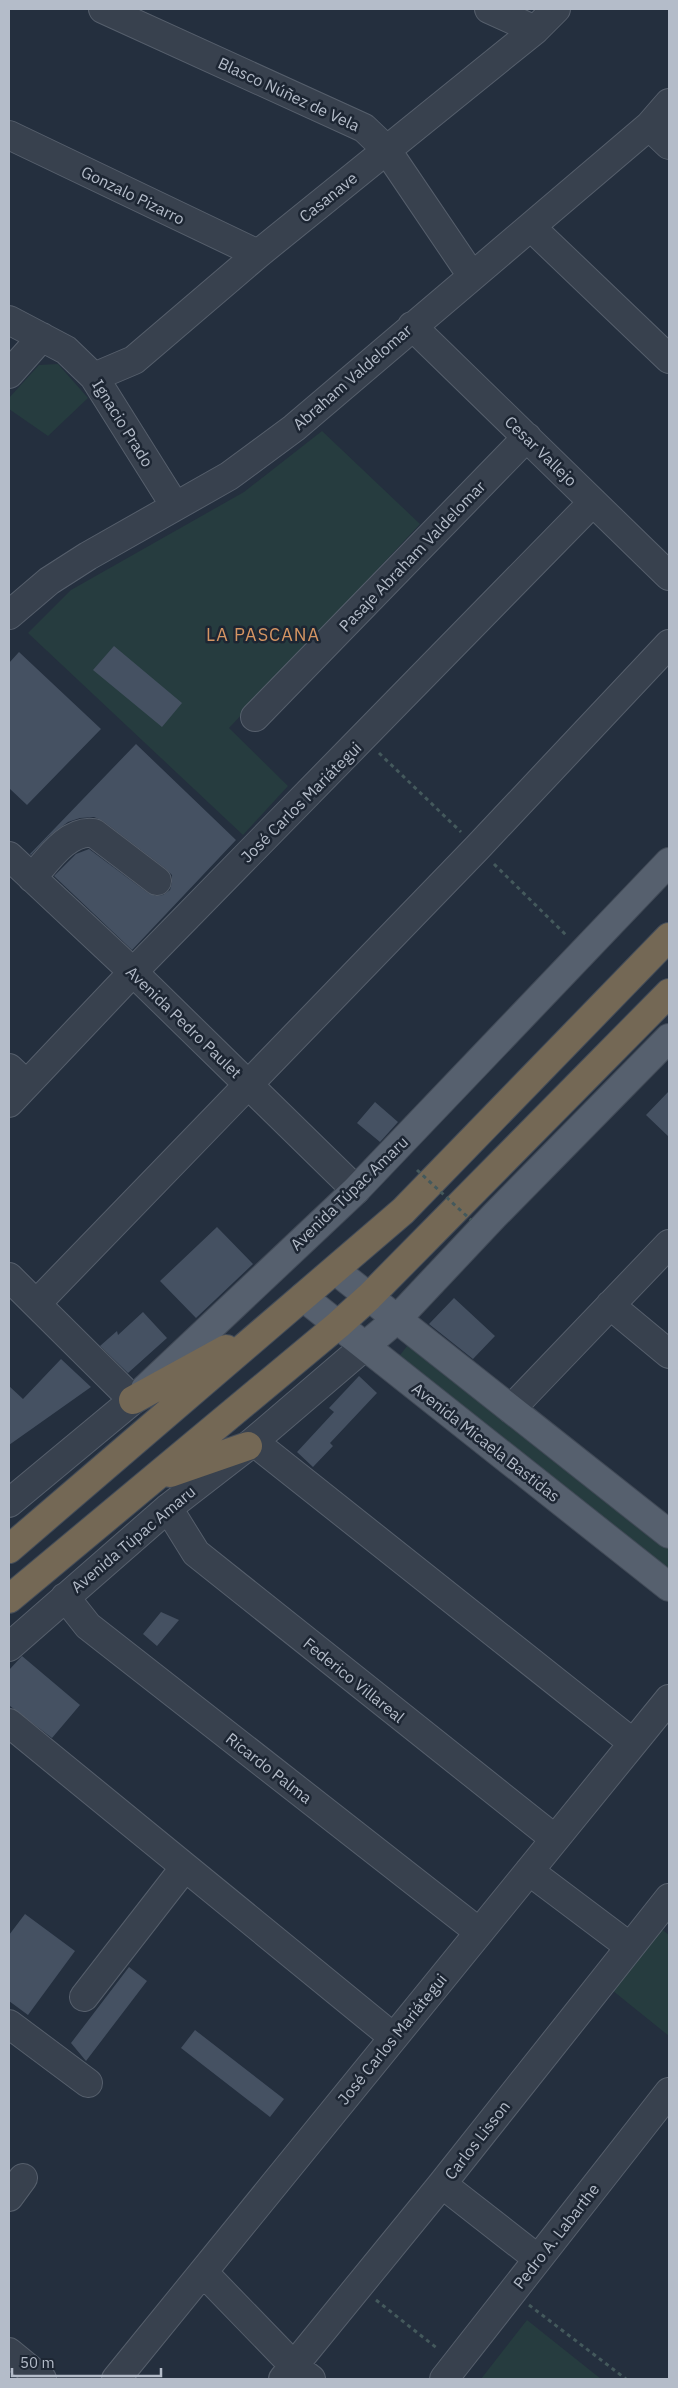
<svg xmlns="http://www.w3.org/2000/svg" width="678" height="2388" viewBox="0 0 678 2388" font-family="'IBM Plex Sans',sans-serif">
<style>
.green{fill:#263c3f}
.building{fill:#455162}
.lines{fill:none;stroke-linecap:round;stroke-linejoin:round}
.minor-casing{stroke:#565f6c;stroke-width:30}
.major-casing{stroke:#414a57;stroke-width:30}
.highway-casing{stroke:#434c59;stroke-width:30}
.path{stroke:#44595c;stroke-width:3;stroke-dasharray:4 4;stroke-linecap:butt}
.minor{stroke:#38414e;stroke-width:28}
.major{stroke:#56606e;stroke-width:28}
.highway{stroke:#746855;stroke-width:28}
.path-bridge{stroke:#44595c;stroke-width:3;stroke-dasharray:4 4;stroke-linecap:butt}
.labels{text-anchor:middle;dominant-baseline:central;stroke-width:5;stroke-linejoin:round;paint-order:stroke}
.street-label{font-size:16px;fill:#b4bcc9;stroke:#1d2633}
.neighbourhood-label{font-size:18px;letter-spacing:1px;fill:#d59563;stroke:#1d2633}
</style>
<rect width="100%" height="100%" fill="#242f3e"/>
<path class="green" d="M58 364 88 398 48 436 9 409V398L39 365Z
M322 431 420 524 229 728 288 786 243 835 28 633 71 590 244 492Z
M411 1341 669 1549V1576L397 1359Z
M651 1921 669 1935V2036L602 1982Z
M527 2320 601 2379H481Z"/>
<path class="building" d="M114 646 182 703 162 727 93 670Z
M19 652 101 729 27 805 9 788V663Z
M136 744 236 840 132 950 54 876 76 854 89 849 148 893 156 896 163 895 170 890 172 883V875L166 869 103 821 94 817 80 818 68 822 49 836 31 855 30 854Z
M669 1091V1137L646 1115Z
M375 1102 398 1122 380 1142 357 1123Z
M217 1227 253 1264 196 1318 160 1281Z
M454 1298 495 1336 473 1359 429 1324Z
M143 1312 167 1338 128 1373 100 1346 117 1331 118 1335Z
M61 1359 91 1387 9 1445V1386L23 1399Z
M359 1376 377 1393 330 1443 333 1446 313 1467 297 1452 334 1412 329 1408Z
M161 1612 179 1620 157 1646 143 1634Z
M22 1656 80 1705 52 1738 10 1706 9 1670Z
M25 1914 75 1951 28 2015 9 2001V1935Z
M129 1967 147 1981 86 2061 71 2043Z
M195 2030 284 2099 270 2117 181 2048Z"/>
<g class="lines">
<defs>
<path id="minor" d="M103 9 364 128 386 149 472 276
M489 9 535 30
M649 126 669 145
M9 135 258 254
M531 227 669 359
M9 320 66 350 94 377 175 506
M412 326 669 576
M9 374 42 337
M94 377 134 360 258 254 535 30 556 9
M9 615 49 581 88 556 229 476 294 428 649 126 669 103
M255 717 527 437
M9 856 133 972 356 1190
M32 878C47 861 68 829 94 833L157 881
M9 1068 26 1084
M9 1103 133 972 593 502
M9 1277 133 1400 9 1503
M37 1303 477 848 669 644
M610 1305 669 1354
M511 1409 669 1244
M254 1442 633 1743
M168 1508 196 1553 555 1839
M65 1597 88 1626 479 1932
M9 1647 168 1508 248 1446 365 1346
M9 1723 393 2037
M529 1871 630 1947
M84 1997 185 1867
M9 2024 88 2083
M442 2184 538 2259
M9 2197 23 2178
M203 2272 294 2366 311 2379
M9 2352 42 2379
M116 2379 669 1699
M283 2379 442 2184 669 1898
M444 2379 669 2092"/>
<path id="major" d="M335 1270 669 1534
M303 1297 669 1587
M365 1346 397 1319 494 1216 669 1038
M145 1389 356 1190 669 862"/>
<path id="highway" d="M133 1400 226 1349
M170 1473 248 1446
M9 1549 403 1211 669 937
M9 1599 338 1325 369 1297 669 993"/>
</defs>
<use href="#minor" class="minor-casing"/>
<use href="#major" class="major-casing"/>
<use href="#highway" class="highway-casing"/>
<path class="path" d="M379 753 461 832
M494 864 568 937
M376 2300 438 2349
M529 2305 626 2379"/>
<use href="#minor" class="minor"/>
<use href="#major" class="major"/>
<use href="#highway" class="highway"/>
<path class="path-bridge" d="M417 1170 471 1220"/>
</g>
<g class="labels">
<g class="street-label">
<text transform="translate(289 94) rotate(25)">Blasco Núñez de Vela</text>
<text transform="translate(133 195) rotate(26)">Gonzalo Pizarro</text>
<text transform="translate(328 197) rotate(-39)">Casanave</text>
<text transform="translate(352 377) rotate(-41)">Abraham Valdelomar</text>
<text transform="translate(123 423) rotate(58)">Ignacio Prado</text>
<text transform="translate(541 451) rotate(44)">Cesar Vallejo</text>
<text transform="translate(412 556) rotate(-46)">Pasaje Abraham Valdelomar</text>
<text transform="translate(301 802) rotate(-45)">José Carlos Mariátegui</text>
<text transform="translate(184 1022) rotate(44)">Avenida Pedro Paulet</text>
<text transform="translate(349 1193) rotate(-44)">Avenida Túpac Amaru</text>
<text transform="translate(486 1442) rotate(38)">Avenida Micaela Bastidas</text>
<text transform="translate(133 1539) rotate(-40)">Avenida Túpac Amaru</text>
<text transform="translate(354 1680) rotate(39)">Federico Villareal</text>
<text transform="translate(269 1768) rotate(38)">Ricardo Palma</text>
<text transform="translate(392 2039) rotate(-51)">José Carlos Mariátegui</text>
<text transform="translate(477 2140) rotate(-52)">Carlos Lisson</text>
<text transform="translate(556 2236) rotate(-52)">Pedro A. Labarthe</text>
</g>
<g class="neighbourhood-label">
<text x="263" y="634">LA PASCANA</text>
</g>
</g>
<rect width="678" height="2388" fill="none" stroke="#b4bcc9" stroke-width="20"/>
<path d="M12 2368v8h149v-8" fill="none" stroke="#b4bcc9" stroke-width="2.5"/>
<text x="20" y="2368" font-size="15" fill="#b4bcc9" stroke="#1d2633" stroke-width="4" paint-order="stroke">50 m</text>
</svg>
